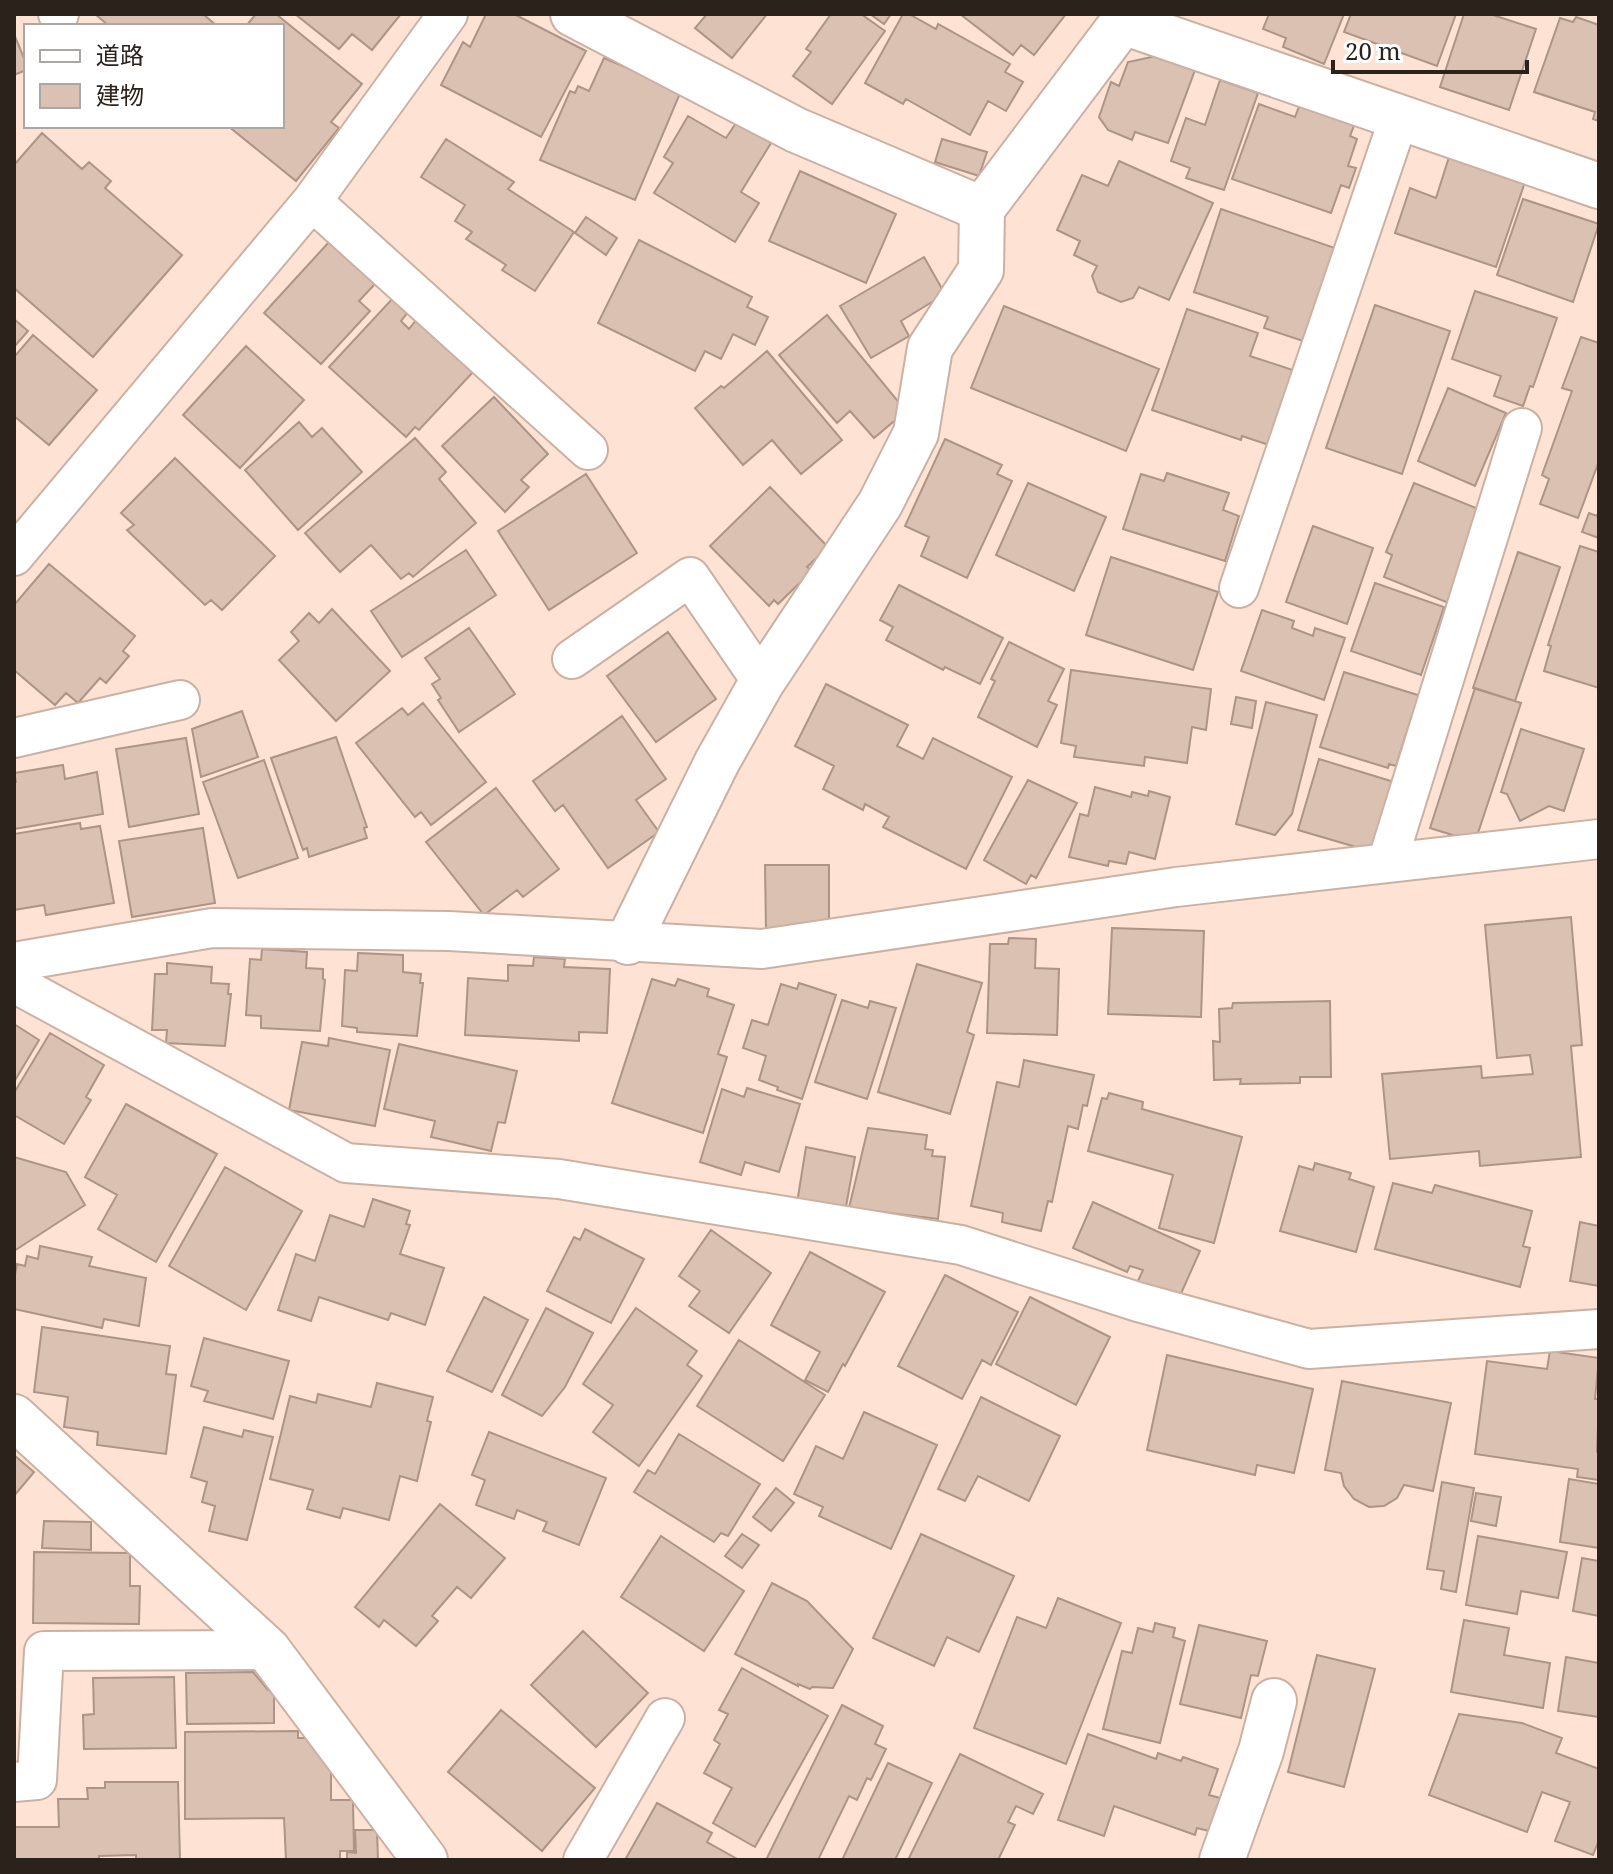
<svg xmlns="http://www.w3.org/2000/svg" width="1613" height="1874" viewBox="0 0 1613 1874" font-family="'Noto Serif','Noto Sans JP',serif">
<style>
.building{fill:#dac1b2;stroke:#ac9486;stroke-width:2}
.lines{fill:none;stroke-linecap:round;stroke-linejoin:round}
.lane-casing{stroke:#cbb1a3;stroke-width:42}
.street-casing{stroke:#cbb1a3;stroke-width:48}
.lane{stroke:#fff;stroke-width:38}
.street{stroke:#fff;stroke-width:44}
</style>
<rect width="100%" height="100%" fill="#fee3d5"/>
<path class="building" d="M95 14H203L217 26H109Z
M256 14H276L362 84 331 122 339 128 296 181 228 126H282V26H246Z
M295 14H401L372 50 352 34 339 49Z
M486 14H514L586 51 541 137 441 85 463 42 470 47Z
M707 14H767L732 58 695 28Z
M831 14H861L885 31 832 104 793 76 811 52 806 49Z
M870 14H891L884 24Z
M903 14H909L936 29 938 24 1010 64 1005 72 1023 82 1006 111 988 101 970 135 906 99 903 104 865 83Z
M960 14H1066L1034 55 1021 45 1013 55Z
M1269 14H1344L1324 64 1283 47 1286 38 1263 29Z
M1351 14H1456L1437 66 1344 32Z
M1464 14H1490L1536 29 1509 110 1440 87Z
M1576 17 1599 25V121L1593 119 1595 112 1534 92 1560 18 1573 22Z
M14 34 26 63V70L14 75Z
M1156 56 1195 70 1168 143 1135 132 1132 140 1108 130 1099 117 1111 82 1119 86 1128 62Z
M604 58 681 91 635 200 540 160 570 91 575 93 578 86 589 91Z
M1220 80 1258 93 1224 190 1186 178 1190 168 1171 161 1186 118 1205 125Z
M1259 104 1295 117 1300 104 1355 123 1350 136 1357 139 1348 166 1356 168 1349 188 1341 185 1331 213 1232 179Z
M688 116 726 138 736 123 771 143 741 192 759 203 735 242 654 193 673 163 664 157Z
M42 133 82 169 89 162 111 181 105 188 182 255 93 357 14 288V165Z
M446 139 514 182 508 189 574 232 535 291 502 270 506 265 466 239 472 232 455 221 465 205 421 177Z
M942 139 987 152 979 176 935 162Z
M1449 157 1525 182 1496 267 1395 233 1410 188 1436 198Z
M1119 161 1213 203 1169 300 1139 287 1133 298 1121 302 1098 292 1092 276 1097 266 1074 255 1080 241 1057 230 1082 175 1108 186Z
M800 171 896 214 866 283 769 241Z
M1523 199 1599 224 1573 302 1497 275Z
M1221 209 1335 248 1303 341 1264 328 1268 317 1194 292Z
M586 217 617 238 606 255 575 233Z
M639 240 752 297 747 307 768 317 755 345 733 334 721 359 705 351 695 371 598 323Z
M329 242 375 284 359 301 370 311 321 364 264 313Z
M924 257 945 294 901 321 909 336 871 358 840 306Z
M1475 291 1557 318 1533 387 1530 386 1523 406 1494 396 1501 376 1452 359Z
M393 298 409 311 401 321 409 329 417 319 474 371 419 430 415 427 406 437 329 367Z
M1375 305 1450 331 1402 474 1326 448Z
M1004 306 1159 369 1126 451 971 388Z
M1187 309 1258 333 1250 356 1299 372 1269 445 1242 436 1241 440 1152 410Z
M827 315 906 411 874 438 850 411 837 423 779 355Z
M14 319 28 331 14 347Z
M33 335 97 390 49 445 14 416V357Z
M1581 337 1599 343V461L1578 518 1540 504 1549 479 1542 475 1572 391 1562 388Z
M246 346 304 400 240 468 183 415Z
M767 351 842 440 801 474 772 440 743 465 695 408 721 386 724 388Z
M1448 388 1506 413 1475 486 1418 461Z
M494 397 548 454 521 480 529 487 505 512 442 446Z
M299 422 312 437 322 428 362 472 298 530 245 470Z
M415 438 446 472 439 479 476 523 413 577 409 573 401 579 371 545 340 572 305 533Z
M945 439 1002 465 997 474 1012 481 967 578 921 556 929 537 905 526Z
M175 458 275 556 222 610 211 600 205 605 127 530 134 525 121 513Z
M1167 473 1229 493 1223 510 1239 516 1225 561 1123 529 1141 474 1164 481Z
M586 474 637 553 549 610 498 531Z
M1028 483 1106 517 1074 591 996 555Z
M1414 483 1481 510 1456 606 1384 577 1392 555 1386 552Z
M770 487 828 547 807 567 812 571 778 604 774 600 769 606 710 546Z
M1599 510V538L1582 532 1589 513 1597 516Z
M1313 526 1373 548 1347 624 1286 602Z
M1580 546 1599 552V688L1544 671 1551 646 1548 645Z
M466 550 496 595 402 657 371 611Z
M1518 552 1560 567 1515 701 1473 688Z
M1111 557 1218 592 1193 670 1086 635Z
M49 564 135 636 123 651 129 656 106 683 100 678 78 703 66 693 55 705 14 670V605Z
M1375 583 1444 607 1421 675 1351 651Z
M899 585 1003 638 980 684 945 667 943 670 886 640 893 627 880 620Z
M332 609 390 671 336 721 279 660 299 641 291 632 309 613 319 623Z
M1262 610 1294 621 1292 628 1313 636 1315 628 1345 638 1324 700 1241 671Z
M469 628 515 694 459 732 438 700 441 698 432 684 440 679 425 658Z
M668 632 716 699 656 742 607 676Z
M1009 642 1064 669 1048 701 1057 705 1037 747 978 717 995 681 991 679Z
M1071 670 1211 689 1206 730 1192 727 1187 763 1145 757 1144 766 1074 757 1076 746 1061 743Z
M1344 672 1424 697 1417 720 1411 718 1396 766 1389 764 1388 768 1320 747Z
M826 684 908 725 897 746 923 759 933 738 1012 777 966 869 883 827 889 817 865 804 863 810 823 789 834 766 795 746Z
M1475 688 1521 703 1475 842 1430 828Z
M1236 697 1256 701 1252 728 1231 724Z
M1266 702 1317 715 1292 814 1275 835 1236 824Z
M423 703 486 782 431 825 421 812 415 817 356 743 402 708 408 715Z
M242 711 258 757 201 777 192 729Z
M622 716 666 779 636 800 659 832 608 868 563 805 555 811 533 781Z
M1521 729 1584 749 1564 811 1549 806 1520 821 1507 794 1501 792Z
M336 737 367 827 364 828 367 838 309 857 307 848 303 850 271 758Z
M186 738 199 814 129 827 116 749Z
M1319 759 1394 782 1373 852 1298 830Z
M264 760 298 858 238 878 203 782Z
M63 765 65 779 97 772 103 814 14 829V783L16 782 14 773Z
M1028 780 1077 803 1036 878 1031 875 1026 884 984 860Z
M1095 787 1131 797 1132 792 1148 796 1149 791 1170 797 1155 859 1129 852 1126 864 1109 861 1108 866 1069 857 1080 814 1088 816Z
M496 788 559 869 523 897 517 890 484 915 426 842Z
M80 823 81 829 100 826 114 903 46 915 44 905 14 910V834Z
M203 828 215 903 132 917 119 841Z
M765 865H829V930L766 931Z
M1571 917 1582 1045 1571 1046 1581 1157 1480 1166 1479 1151 1390 1159 1382 1074 1481 1066 1482 1078 1533 1074 1530 1055 1497 1058 1485 925Z
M1112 928 1204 931 1201 1017 1108 1014Z
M1009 938 1036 939 1035 968 1059 969 1057 1035 987 1033 990 944H1008Z
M262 949 307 952 306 968 323 969V979L325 980 320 1031 261 1028V1016L246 1015 250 959 261 960Z
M358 953 403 955V972L421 974 420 983H423L417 1036 357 1032V1028L342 1026 345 970 357 971Z
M534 957 565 959 564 967 610 969 607 1033 579 1032V1041L465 1035 468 978 508 981V965L533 966Z
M167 963 212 967 211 983 229 984 228 994H231L225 1046 166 1043 167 1030H152L155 974H167Z
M917 964 982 983 967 1032 974 1035 950 1114 878 1092Z
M652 979 675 986 678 979 709 989 707 996 734 1005 718 1054 727 1057 703 1133 612 1103Z
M799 983 836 995 802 1099 777 1090 778 1087 759 1080 766 1056 743 1048 752 1020 768 1025 781 984 797 989Z
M842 1000 868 1008 870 1001 896 1008 867 1099 815 1082Z
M1330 1001 1331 1077H1300V1083L1240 1084 1241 1079 1214 1080 1213 1041 1220 1042 1219 1009 1232 1008 1233 1003Z
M14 1024 39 1040 14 1082Z
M50 1033 104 1065 86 1097 91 1100 64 1144 14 1115V1093Z
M329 1038 390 1050 375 1126 289 1110 302 1042 328 1046Z
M399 1044 517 1071 505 1123 498 1122 491 1151 431 1137 435 1121 384 1109Z
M1024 1060 1094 1075 1087 1106 1083 1105 1078 1129 1068 1126 1052 1202 1048 1201 1041 1231 1002 1222 1003 1213 971 1206 997 1082 1019 1087Z
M747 1088 800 1104 779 1172 745 1162 741 1175 700 1162 722 1089 744 1097Z
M1109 1093 1143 1102 1142 1109 1242 1137 1214 1243 1159 1228 1173 1175 1088 1151 1102 1098 1107 1099Z
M126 1104 217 1154 156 1262 98 1229 117 1195 85 1177Z
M868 1128 927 1135 925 1149 933 1150 932 1156 945 1157 938 1219 849 1208Z
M806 1147 855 1157 845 1212 797 1203Z
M14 1157 66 1172 85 1205 14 1251Z
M1315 1163 1351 1173 1349 1179 1374 1187 1356 1252 1280 1231 1299 1166 1313 1170Z
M225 1167 302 1211 246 1310 169 1266Z
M1393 1183 1432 1193 1435 1185 1532 1211 1523 1246 1530 1248 1520 1287 1375 1249Z
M373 1199 410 1211 406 1224 410 1225 400 1254 444 1268 425 1325 391 1313 388 1320 319 1297 311 1321 278 1310 296 1254 315 1261 330 1215 364 1227Z
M1093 1202 1200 1251 1179 1298 1136 1285 1143 1270 1130 1266 1127 1272 1073 1248Z
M1580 1222 1599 1226V1286L1570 1281Z
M585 1229 644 1259 611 1323 547 1291 574 1237 580 1240Z
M711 1230 771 1273 729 1333 689 1306 700 1291 679 1276Z
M40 1246 92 1257 89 1266 146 1278 139 1326 104 1319 102 1328 14 1309V1280L17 1264 25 1266 27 1256 38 1259Z
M810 1252 885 1292 845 1366 843 1364 828 1392 805 1380 820 1352 771 1325Z
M945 1275 1018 1312 991 1365 982 1360 962 1399 898 1366Z
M484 1297 528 1320 492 1392 447 1371Z
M1030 1297 1110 1337 1076 1405 996 1364Z
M546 1308 593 1333 565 1387 542 1416 502 1395Z
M636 1308 697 1351 687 1365 702 1376 639 1466 593 1432 613 1405 583 1384Z
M42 1327 170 1346 166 1374 176 1375 166 1454 97 1445 98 1432 64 1427 68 1397 34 1392Z
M204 1338 289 1361 273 1419 204 1401 208 1391 191 1386Z
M739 1340 825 1395 783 1461 697 1406Z
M1550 1351 1599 1358 1595 1399H1599L1597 1452 1599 1453V1480L1577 1477 1578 1469 1475 1454 1487 1361 1547 1369Z
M1167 1355 1313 1389 1294 1473 1257 1465 1255 1475 1147 1450Z
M1342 1381 1451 1403 1433 1491 1404 1485 1397 1498 1384 1506 1369 1507 1354 1499 1344 1486 1341 1473 1325 1470Z
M377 1383 433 1397 427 1421 431 1422 417 1481 400 1476 389 1520 343 1508 340 1518 307 1509 313 1490 270 1479 290 1396 316 1403 318 1394 371 1407Z
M981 1397 1060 1436 1029 1501 978 1476 965 1501 938 1489Z
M864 1412 937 1445 891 1549 819 1516 823 1507 794 1494 816 1446 843 1459Z
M204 1427 242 1437 244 1430 273 1437 247 1540 209 1531 215 1506 202 1502 207 1482 191 1477Z
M489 1432 606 1478 579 1545 543 1531 547 1522 517 1510 514 1519 476 1505 485 1480 472 1475Z
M679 1434 760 1484 728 1536 721 1533 714 1542 634 1492 648 1470 655 1474Z
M14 1455 34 1472 14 1496Z
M1569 1479 1599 1484V1548L1560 1542Z
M1442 1482 1474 1488 1456 1592 1441 1589 1444 1571 1427 1569Z
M776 1488 794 1503 771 1531 753 1517Z
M1476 1493 1501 1497 1496 1526 1471 1521Z
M440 1504 505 1558 471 1598 457 1587 432 1616 438 1621 416 1646 384 1620 379 1627 355 1607Z
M44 1521 91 1522V1550L42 1548Z
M742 1534 759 1545 742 1568 725 1556Z
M921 1534 1014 1576 979 1652 947 1637 934 1666 873 1638Z
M661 1536 744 1591 704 1651 621 1597Z
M1478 1536 1567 1552 1558 1598 1521 1591 1517 1614 1466 1605Z
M34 1552 130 1553V1586H140L139 1624 33 1623Z
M1582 1558 1599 1561V1616L1573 1611Z
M772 1583 807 1601 853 1649 833 1688 812 1687 810 1689 798 1684V1686L735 1654Z
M1058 1598 1121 1623 1066 1764 974 1728 1017 1617 1046 1628Z
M1464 1620 1509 1628 1504 1655 1550 1663 1543 1708 1451 1692Z
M1155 1623 1175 1628 1173 1637 1185 1641 1160 1743 1103 1729 1122 1651 1132 1653 1138 1628 1153 1632Z
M1199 1625 1267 1641 1258 1676 1251 1675 1241 1718 1180 1704Z
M583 1631 648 1693 596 1747 531 1685Z
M1317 1655 1375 1669 1344 1787 1288 1772Z
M1566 1657 1599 1663V1717L1558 1711Z
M742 1668 828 1716 755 1847 713 1823 732 1788 704 1773 720 1744 714 1740 728 1714 719 1710Z
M253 1672 268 1690H274V1723L187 1724 186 1673Z
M174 1677 176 1748 84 1749 83 1715 94 1714 93 1678Z
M842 1705 883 1726 875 1744 886 1749 871 1780 867 1778 857 1800 849 1796 818 1860H766Z
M501 1710 595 1788 542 1851 448 1772Z
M1459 1714 1522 1723 1562 1738 1556 1753 1599 1769V1840L1593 1855 1555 1841 1570 1802 1542 1792 1527 1832 1429 1795Z
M298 1731V1738H310L331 1768V1800H353L354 1851H340V1860H286L284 1818 185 1819V1732Z
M1088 1734 1156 1759 1158 1753 1181 1761 1183 1757 1218 1769 1209 1795 1220 1798 1209 1831 1197 1828 1195 1835 1114 1806 1104 1836 1058 1820Z
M960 1754 1043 1794 1033 1814 1016 1806 1008 1822 1015 1825 998 1860H908Z
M888 1763 932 1783 895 1860H842Z
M105 1782H178L180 1860H136V1855L99 1856V1860H14V1827H59L58 1799H88L87 1788H105Z
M657 1803 712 1833 707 1842 739 1860H625Z
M355 1830H377L378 1860H347V1852L356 1853Z"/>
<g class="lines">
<defs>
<path id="lane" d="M58 14H59
M312 201 588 450
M14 556 312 201 448 14
M1239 588 1400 115
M572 659 690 577 762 682
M14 738 180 700
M1387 863 1522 428
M14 962 212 928 449 931 762 949 1176 887 1599 839
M14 983 346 1163 559 1179 961 1245 1138 1302 1309 1349 1599 1329
M14 1782 37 1780 44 1651 268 1650
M583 1860 665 1718"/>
<path id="street" d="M573 14 796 130 982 209
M628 942 717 762 762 682 880 504 916 433 930 348 981 270 982 209 1123 22 1599 186
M14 1417 268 1650 425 1860
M1222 1860 1261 1751 1274 1701"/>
</defs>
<use href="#lane" class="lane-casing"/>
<use href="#street" class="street-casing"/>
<use href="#lane" class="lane"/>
<use href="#street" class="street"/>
</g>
<rect width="1613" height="1874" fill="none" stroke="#2b221c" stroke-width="32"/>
<rect x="24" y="24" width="260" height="104" fill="#ffffff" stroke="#aaa7a4" stroke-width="2"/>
<rect x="40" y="50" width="40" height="12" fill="#ffffff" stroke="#aaa7a4" stroke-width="2"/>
<text x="96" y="64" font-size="24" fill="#2b221c">道路</text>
<rect x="40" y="84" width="40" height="24" fill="#dac1b2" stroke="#aaa7a4" stroke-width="2"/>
<text x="96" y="104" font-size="24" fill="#2b221c">建物</text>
<path d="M1333 60v12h194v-12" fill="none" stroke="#2b221c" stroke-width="4"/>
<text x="1345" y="60" font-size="24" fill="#2b221c" stroke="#ffffff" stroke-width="6" paint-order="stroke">20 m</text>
</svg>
